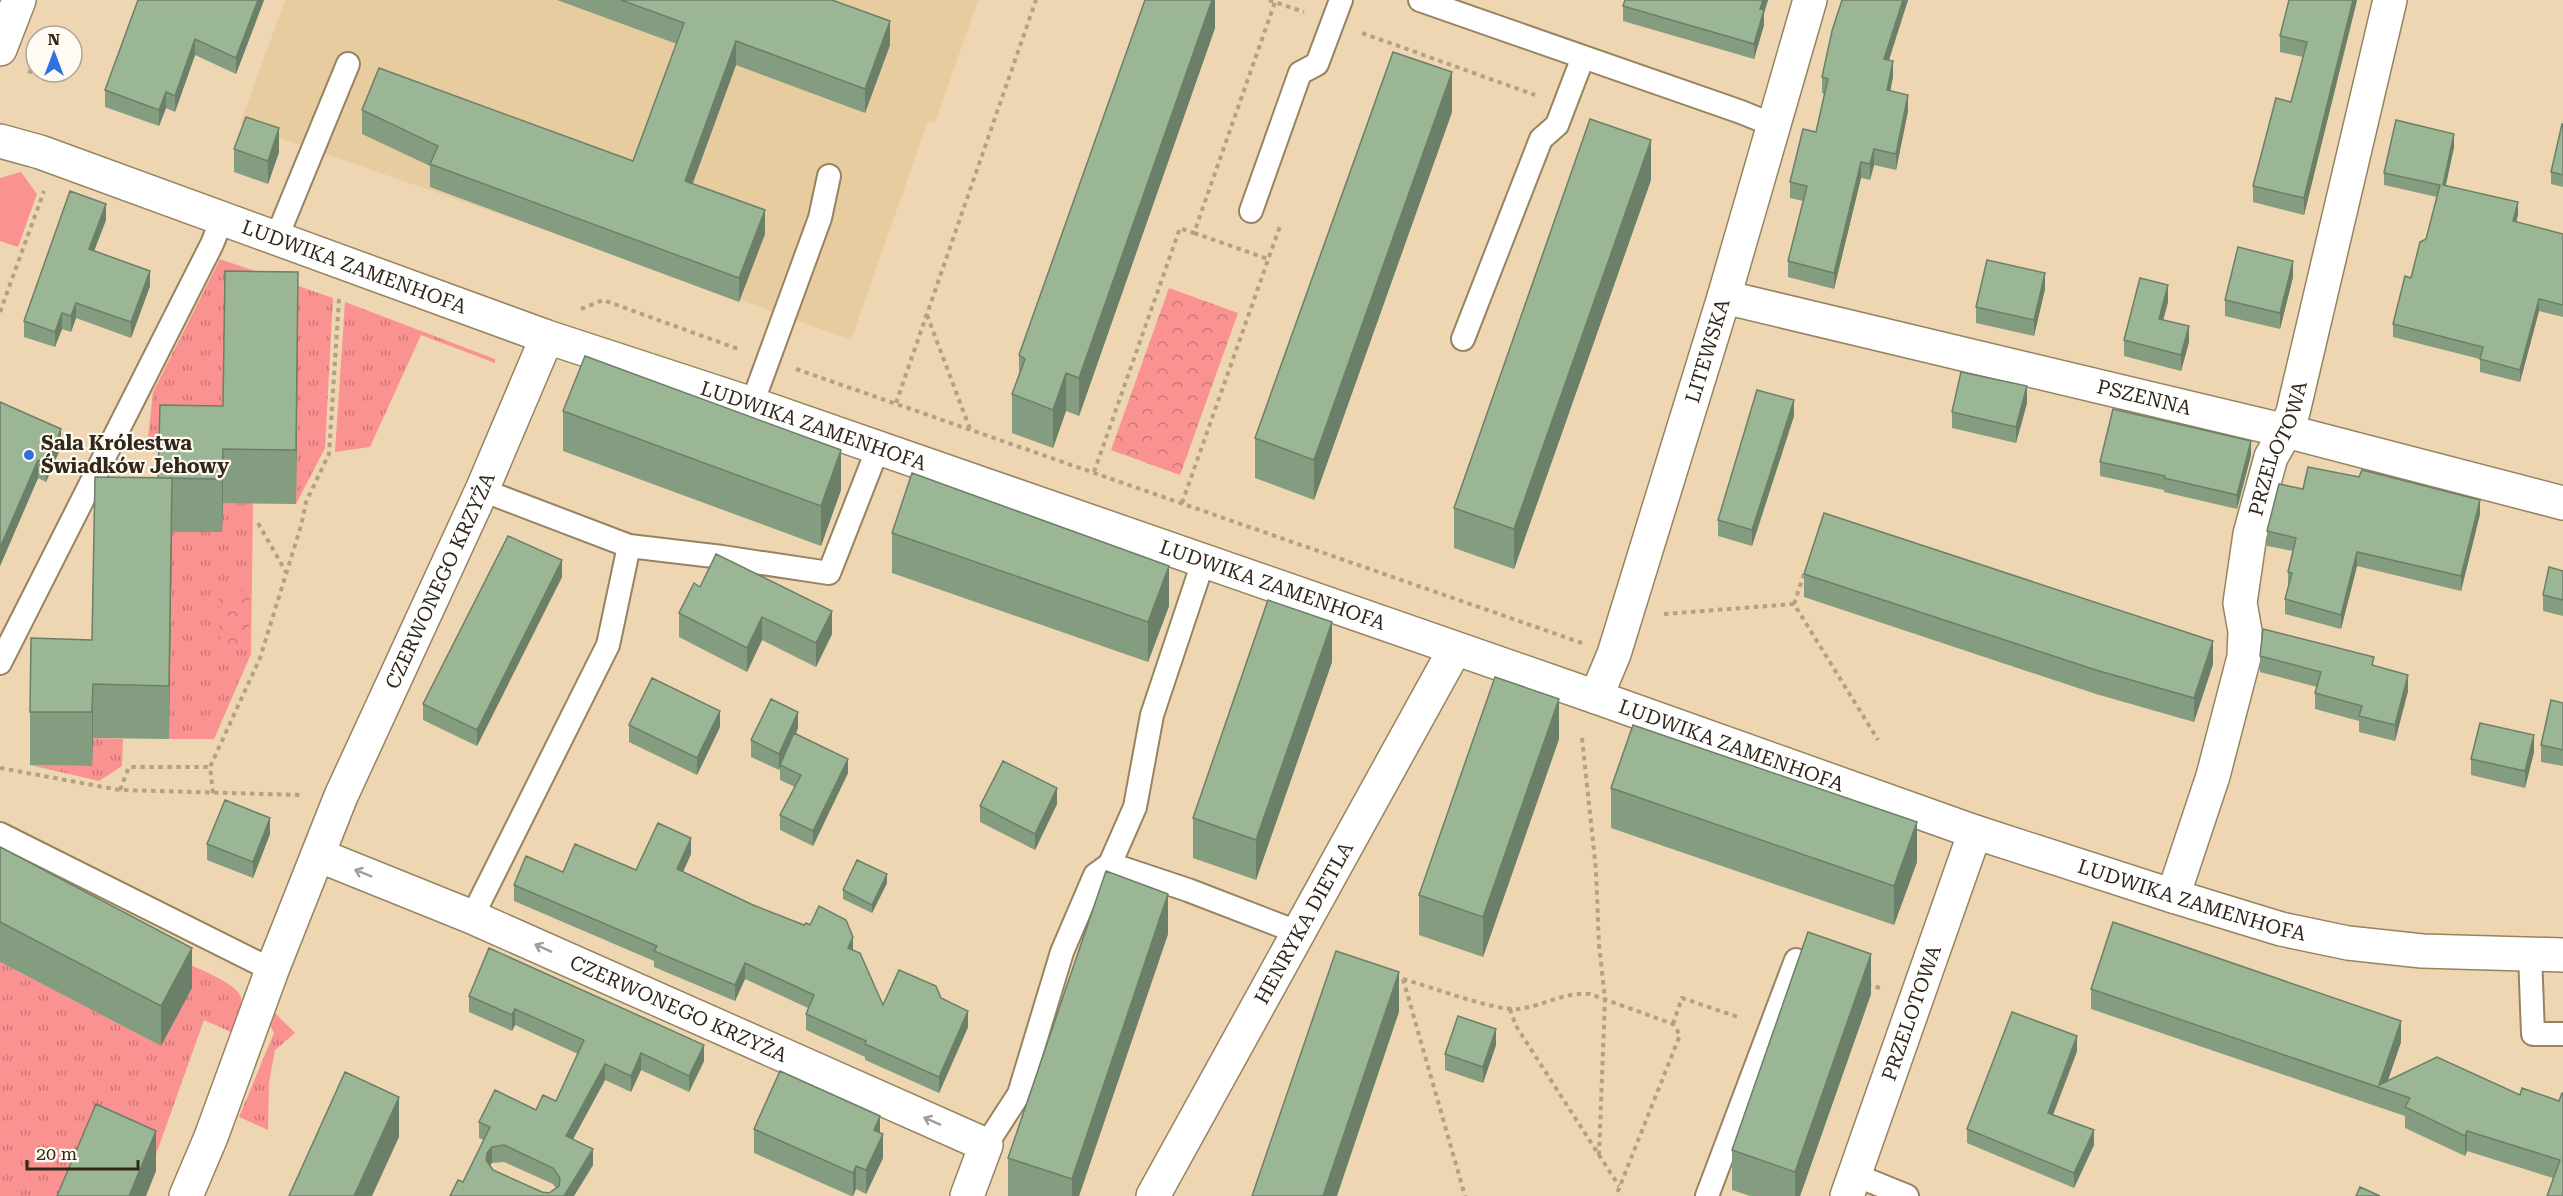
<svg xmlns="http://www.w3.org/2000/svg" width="2563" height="1196" viewBox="0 0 2563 1196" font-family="'Roboto Serif',serif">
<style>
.built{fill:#e7cca0}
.grass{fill:url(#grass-tufts)}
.park{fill:url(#park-crowns)}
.garden{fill:#fa9292}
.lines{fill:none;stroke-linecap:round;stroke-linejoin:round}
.lane-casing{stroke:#978360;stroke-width:26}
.street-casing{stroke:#978360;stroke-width:36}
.path{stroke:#b3a183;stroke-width:4;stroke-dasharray:4.5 4.5;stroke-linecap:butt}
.lane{stroke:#fff;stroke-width:22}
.street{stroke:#fff;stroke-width:33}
.wall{fill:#849d80;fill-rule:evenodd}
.shaded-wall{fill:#6c7f68}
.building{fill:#9ab695;stroke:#6c7f68;stroke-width:1.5;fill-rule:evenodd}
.oneway{stroke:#a29e98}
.poi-dot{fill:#3171df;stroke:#fffaf2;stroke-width:2}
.labels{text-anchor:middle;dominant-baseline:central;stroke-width:4.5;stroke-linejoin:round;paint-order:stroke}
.street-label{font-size:20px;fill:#302719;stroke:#fffaf2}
.poi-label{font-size:20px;font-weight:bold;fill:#302719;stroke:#fffaf2;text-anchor:start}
</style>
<defs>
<pattern id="grass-tufts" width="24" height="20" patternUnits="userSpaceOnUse" patternTransform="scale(1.5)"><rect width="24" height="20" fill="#fa9292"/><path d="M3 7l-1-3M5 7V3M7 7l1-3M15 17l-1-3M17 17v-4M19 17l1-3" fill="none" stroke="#cb7776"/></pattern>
<pattern id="park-crowns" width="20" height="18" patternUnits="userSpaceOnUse" patternTransform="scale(1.5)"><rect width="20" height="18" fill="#fa9292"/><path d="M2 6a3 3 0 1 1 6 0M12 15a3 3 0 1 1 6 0" fill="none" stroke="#cb7776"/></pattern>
</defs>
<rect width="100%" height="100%" fill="#edd6b1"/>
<path class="built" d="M285 0H978L935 123 928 121 851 340 642 264 240 124Z"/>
<path class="grass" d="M220 259 333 298 325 448 296 504 298 326 224 445 147 446 153 392Z
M345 302 495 359V363L421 335 370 447 335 452Z
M223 503H253L251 654 214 739H169L172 532Z
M93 738 123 739 122 766 99 781 30 765 92 766Z
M156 951C174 959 232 979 240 995 245 1006 235 1022 231 1032L204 1020 154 1160 74 1196H0V962L161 1046 192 988Z
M269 1007 295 1033 275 1050 269 1083 268 1130 239 1117 274 1033 268 1021Z"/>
<path class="park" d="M1169 288 1238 313 1180 475 1111 450Z
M219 591H250L249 649 220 650Z"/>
<path class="garden" d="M21 172 37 194 18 247 0 241V178Z"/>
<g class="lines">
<defs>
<path id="lane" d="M1420 0 1741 112 1773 125
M1251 211 1300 73 1317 64 1341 0
M276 239 348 64
M1463 339 1541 139 1557 125 1583 57
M752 404 820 218 829 176
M629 546 722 557 829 573 878 448
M0 663 212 244 222 219
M0 834 272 970
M1110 864 1188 890 1297 932
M472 917 608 645 629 546 482 490
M2530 954 2533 1034H2563
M986 1145 1019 1094 1062 952 1095 875 1110 864 1135 807 1152 715 1203 562
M1855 1175 1907 1196
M1707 1196 1796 960"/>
<g id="street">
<path d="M0 49 19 0"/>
<path id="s1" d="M0 141 40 152 547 337 752 404 1596 697 1975 832 2173 896 2281 929 2348 943 2422 951 2563 955"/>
<path id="s2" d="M1724 297 2286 431 2563 503"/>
<path id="s3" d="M1596 697 1614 654 1724 297 1810 0"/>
<path id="s4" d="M318 855 472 917 986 1145 967 1196"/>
<path id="s5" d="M2173 896 2213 776 2244 657 2245 631 2240 603 2250 534 2271 457 2286 431 2293 412 2390 0"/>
<path id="s6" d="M186 1196 211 1137 272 970 341 796 482 490 547 337"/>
<path id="s7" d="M1153 1196 1455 649"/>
<path id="s8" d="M1847 1196 1975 832"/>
</g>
</defs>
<use href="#lane" class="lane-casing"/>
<use href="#street" class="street-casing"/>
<path class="path" d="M1269 0 1304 12
M1362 33 1535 95
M28 71 46 77
M1194 233 1268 259
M581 309 603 300 741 350
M0 312 44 191
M927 315 970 429
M796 369 1582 643
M896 403 1036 0
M1094 472 1180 228 1194 233 1275 2
M1182 503 1280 226
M258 523 286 572
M1794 604 1805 571
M1664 614 1794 604 1878 740
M1582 738 1596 870 1599 945 1605 999 1599 1155
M0 768 120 790 303 795
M120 790 129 767H210
M213 793 210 767 260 658 301 526 306 502 329 454 339 299
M1403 979C1428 986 1495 1011 1517 1009 1542 1007 1565 991 1590 994L1673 1024 1680 1035 1616 1196
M1403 979 1465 1196
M1867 984 1883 989
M1510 1009 1516 1026 1619 1186
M1673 1024 1682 998 1741 1018"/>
<use href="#lane" class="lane"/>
<use href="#street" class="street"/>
</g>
<path class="wall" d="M138 0H264L236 74 195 55 175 112 166 108 159 126 105 107V90Z
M557 0H832L890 45 865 113 736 65 693 183 765 234 739 302 430 187V166L362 134V110L633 161 677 44Z
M1215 0V28L1079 416 1066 411 1053 448 1012 433V394L1019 375V355Z
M1625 0H1768L1764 13V25L1754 59 1623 21V6Z
M1842 0H1908L1889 60 1893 77 1890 91 1908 111 1896 170 1874 165 1870 180 1861 178 1834 289 1788 277V261L1803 201 1790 198V182L1816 132 1824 94 1822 93V77Z
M2357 0 2304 215 2253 202V186L2291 102 2303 57 2280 52V36Z
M1452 112 1314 500 1255 478V438Z
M2563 124V187L2551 184V172Z
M2454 147 2446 185 2518 215 2516 222 2563 234V317L2539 311 2520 382 2480 372V359L2393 337V324L2426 239 2437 197 2384 185V173Z
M234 149 279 152 268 184 234 172Z
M1651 180 1514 569 1454 548V508Z
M106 220 94 251 150 286 131 338 76 318 71 332 62 329 55 347 24 337V321Z
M2293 277 2280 329 2225 316V300Z
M2045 289 2034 336 1976 323V307Z
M2168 302 2163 320 2189 342 2181 371 2124 356V340Z
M298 326 296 504 223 503 222 532H172L169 739 93 738 92 766 30 765V712L92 640 158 478 223 406Z
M0 402 61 447 46 482 38 478 0 566Z
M2027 403 2016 443 1952 428V412Z
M563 411 841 490 821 546 563 451Z
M1794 416 1752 546 1718 536V520Z
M2251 455 2237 509 2164 492V490L2100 476V462Z
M2303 489 2480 514 2461 591 2357 566 2341 629 2285 614V599L2288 587V572L2293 551 2267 546V531Z
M892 533 1169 606 1148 662 892 573Z
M2563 571V616L2543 611V595Z
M1804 574 2213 664 2194 722 2096 694 1804 597Z
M562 577 477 746 423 720V704Z
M700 587 832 634 816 667 762 640 747 672 679 637V613Z
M2260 656 2374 666 2408 691 2395 741 2359 732V721L2315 709V693L2317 687 2260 672Z
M1332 662 1256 880 1193 858V818Z
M2563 703V766L2541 762V745Z
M629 725 720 727 697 775 629 742Z
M798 728 796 734 848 773 813 846 780 830V815L795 787 780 780V767L779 770 751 757V740Z
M1559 739 1483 957 1419 935V895Z
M2534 752 2525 788 2471 775V759Z
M1611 788 1917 862 1894 925 1611 828Z
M1057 804 1035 850 980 822V806Z
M270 834 253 878 207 860V844Z
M0 847 192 988 161 1046 0 962Z
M691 854 683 872 753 905 853 950 883 1005 941 998 968 1027 939 1093 865 1060V1057L806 1030V1014L808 1008 745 979 735 1001 654 967V961L514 901V885L563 872 636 870Z
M887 883 872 913 843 899V890Z
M1168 934 1079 1196H1008V1158Z
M489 948 704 1045V1061L689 1092 641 1070 631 1092 605 1080 573 1139 593 1149V1165L574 1196H450L458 1180 463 1182 484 1140 479 1138V1122L495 1090 536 1110 543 1095 556 1101 578 1054 515 1025 512 1031 469 1012V996ZM504 1162 553 1184 556 1188 549 1193 542 1192 493 1170 490 1165 492 1163Z
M2091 989 2401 1042 2388 1080 2520 1095 2559 1101 2563 1196 2553 1178 2467 1151 2465 1156 2405 1128V1116L2091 1009Z
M1871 994 1800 1196H1750L1732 1190V1150Z
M1496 1045 1483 1083 1445 1070V1054Z
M2077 1051 2053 1115 2094 1145 2074 1188 1967 1143V1129Z
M754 1129 880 1133 883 1158 866 1194 856 1189 853 1196H851L754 1153Z"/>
<path class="shaded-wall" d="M258 0H264L236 74V58Z
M1212 0H1215V28L1079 416V378Z
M1763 0H1768L1764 13V25L1754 59V44L1760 9Z
M1903 0H1908L1884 75V59Z
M2353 0H2357L2304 215V198Z
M890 21V45L865 113V89Z
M195 39V55L175 112V96Z
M736 41V65L685 204V181Z
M1893 61V77L1887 107V90Z
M1452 72V112L1314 500V460Z
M166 92V108L159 126V110Z
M1908 95V111L1896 170V154Z
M279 128V152L268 184V161Z
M2454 134V147L2443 197V185Z
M1651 140V180L1514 569V529Z
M1874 149V165L1870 180V164Z
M1861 162V178L1834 289V273Z
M2518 202V215L2513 234V221Z
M106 204V220L89 264V249Z
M765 210V234L739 302V278Z
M2293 261V277L2280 329V313Z
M150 271V286L131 338V322Z
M298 272V326L296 504V450Z
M2045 273V289L2034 336V320Z
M2168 285V302L2159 335V319Z
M2539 299V311L2520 382V370Z
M76 303V318L71 332V316Z
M62 313V329L55 347V332Z
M2189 326V342L2181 371V355Z
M1066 373V411L1053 448V410Z
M2027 386V403L2016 443V427Z
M1794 400V416L1752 546V530Z
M61 429V447L46 482V464Z
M2251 441V455L2237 509V495Z
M223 449V503L222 532V479Z
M841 450V490L821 546V506Z
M38 460V478L0 566V548Z
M172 478V532L169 739V686Z
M2480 500V514L2461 591V576Z
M2357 552V566L2341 629V615Z
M562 560V577L477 746V730Z
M1169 566V606L1148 662V622Z
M832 611V634L816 667V643Z
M762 617V640L747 672V648Z
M1332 622V662L1256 880V840Z
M2213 641V664L2194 722V698Z
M2408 675V691L2395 741V725Z
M93 684V738L92 766V712Z
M1559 699V739L1483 957V917Z
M720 711V727L697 775V758Z
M798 712V728L779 770V754Z
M2534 735V752L2525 788V771Z
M848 759V773L813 846V831Z
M1057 788V804L1035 850V834Z
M270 818V834L253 878V862Z
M1917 822V862L1894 925V886Z
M691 838V854L677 885V869Z
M887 874V883L872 913V905Z
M1168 894V934L1079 1196H1072V1179Z
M853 937V953L848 948Z
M192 948V988L161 1046V1006Z
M1871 954V994L1800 1196H1795V1172Z
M745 963V979L735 1001V985Z
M1399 972V1012L1337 1196H1323Z
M515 1009V1025L512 1031V1015Z
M968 1011V1027L939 1093V1077Z
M2401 1021V1042L2385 1089 2379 1085Z
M1496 1029V1045L1483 1083V1067Z
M2077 1036V1051L2048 1128V1113Z
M704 1045V1061L689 1092V1076Z
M641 1053V1070L631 1092V1076Z
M605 1064V1080L566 1152V1136Z
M399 1097V1137L372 1196H354Z
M880 1116V1139L874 1130Z
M2094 1130V1145L2074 1188V1173Z
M156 1131V1171L146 1196H129Z
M2467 1131V1151L2465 1156V1136Z
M883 1134V1158L866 1194V1170Z
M492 1147V1163L487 1169 486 1160 487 1153Z
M593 1149V1165L574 1196H564Z
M856 1166V1189L853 1196V1173Z"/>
<path class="building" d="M138 0H258L236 58 195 39 175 96 166 92 159 110 105 90Z
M621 0H832L890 21 865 89 736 41 685 181 765 210 739 278 430 164 438 146 362 110 379 68 633 161 684 23Z
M1145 0H1212L1079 378 1066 373 1053 410 1012 394 1025 359 1019 355Z
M1625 0H1763L1760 9 1764 10 1754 44 1623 6Z
M1842 0H1903L1884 59 1893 61 1887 90 1908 95 1896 154 1874 149 1870 164 1861 162 1834 273 1788 261 1807 186 1790 182 1803 129 1816 132 1828 79 1822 77 1832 31Z
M2289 0H2353L2304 198 2253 186 2276 98 2291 102 2307 42 2280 36Z
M1393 52 1452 72 1314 460 1255 438Z
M246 117 279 128 268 161 234 149Z
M1590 119 1651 140 1514 529 1454 508Z
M2396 120 2454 134 2443 185 2518 202 2513 221 2563 234V305L2539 299 2520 370 2480 359 2483 347 2393 324 2405 276 2411 278 2420 242 2426 239 2440 185 2384 173Z
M2562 124H2563V175L2551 172Z
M70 191 106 204 89 249 150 271 131 322 76 303 71 316 62 313 55 332 24 321Z
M2238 247 2293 261 2280 313 2225 300Z
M1987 260 2045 273 2034 320 1976 307Z
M225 271 298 272 296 450 223 449 222 479 158 478 160 405 223 406Z
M2140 278 2168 285 2159 319 2189 326 2181 355 2124 340Z
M585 356 841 450 821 506 563 411Z
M1961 372 2027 386 2016 427 1952 412Z
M1757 390 1794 400 1752 530 1718 520Z
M0 402 61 429 46 464 38 460 0 548Z
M2113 409 2251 441 2237 495 2164 478 2165 476 2100 462Z
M2308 467 2359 477 2362 470 2480 500 2461 576 2357 552 2341 615 2285 599 2292 573 2288 572 2296 538 2267 531 2279 484 2303 489Z
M912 473 1169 566 1148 622 892 533Z
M95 477 172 478 169 686 93 684 92 712H30L31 638 92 640Z
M1824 513 2213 641 2194 698 2096 670 1804 574Z
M508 536 562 560 477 730 423 704Z
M716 554 832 611 816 643 762 617 747 648 679 613 694 583 700 587Z
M2549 567 2563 571V600L2543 595Z
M1268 600 1332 622 1256 840 1193 818Z
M2263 629 2374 657 2372 665 2408 675 2395 725 2359 716 2362 706 2315 693 2321 672 2260 656Z
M1495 677 1559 699 1483 917 1419 895Z
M652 678 720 711 697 758 629 725Z
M771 699 798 712 779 754 751 740Z
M2551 700 2563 703V750L2541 745Z
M2480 723 2534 735 2525 771 2471 759Z
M1633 725 1917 822 1894 886 1611 788Z
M794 733 848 759 813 831 780 815 801 775 780 765Z
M1003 761 1057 788 1035 834 980 806Z
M225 800 270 818 253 862 207 844Z
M658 823 691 838 677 869 753 905 804 925 806 923 810 925 819 906 846 920 853 937 848 948 860 953 883 1005 899 970 936 986 941 998 968 1011 939 1077 865 1044 866 1041 806 1014 814 995 745 963 735 985 654 951 657 946 514 885 526 856 563 872 575 844 636 870Z
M0 847 192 948 161 1006 0 922Z
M857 860 887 874 872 905 843 890Z
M1106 871 1168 894 1072 1179 1008 1158Z
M2113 922 2401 1021 2379 1085 2437 1057 2520 1095 2522 1088 2559 1101 2562 1093H2563V1196H2547L2560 1160 2467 1131 2465 1136 2405 1107 2410 1098 2091 989Z
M1808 932 1871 954 1795 1172 1732 1150Z
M489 948 704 1045 689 1076 641 1053 631 1076 605 1064 566 1136 593 1149 564 1196H450L458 1180 463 1182 490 1127 479 1122 495 1090 536 1110 543 1095 556 1101 584 1040 515 1009 512 1015 469 996ZM504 1145 553 1168 560 1178 559 1186 549 1193 542 1192 493 1170 486 1160 487 1153 492 1147Z
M1336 951 1399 972 1323 1196H1252Z
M2012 1012 2077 1036 2048 1113 2094 1130 2074 1173 1967 1129Z
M1458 1016 1496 1029 1483 1067 1445 1054Z
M780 1071 880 1116 874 1130 883 1134 866 1170 856 1166 853 1173 754 1129Z
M345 1072 399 1097 354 1196H289Z
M96 1104 156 1131 129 1196H57Z
M2360 1187 2380 1196H2356Z"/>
<defs><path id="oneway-shaft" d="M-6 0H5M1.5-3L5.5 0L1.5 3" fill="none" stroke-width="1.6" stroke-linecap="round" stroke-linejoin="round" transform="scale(1.5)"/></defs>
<g class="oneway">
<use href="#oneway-shaft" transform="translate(363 873) rotate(-158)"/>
<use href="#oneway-shaft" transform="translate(543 948) rotate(-156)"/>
<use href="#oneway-shaft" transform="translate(932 1121) rotate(-156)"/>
</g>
<circle class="poi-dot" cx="29" cy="455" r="6"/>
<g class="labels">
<g class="street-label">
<text stroke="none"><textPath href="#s1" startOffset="376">LUDWIKA ZAMENHOFA</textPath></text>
<text stroke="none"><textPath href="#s3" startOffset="364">LITEWSKA</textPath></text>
<text stroke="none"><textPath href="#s2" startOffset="432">PSZENNA</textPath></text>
<text stroke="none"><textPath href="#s1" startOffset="862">LUDWIKA ZAMENHOFA</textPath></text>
<text stroke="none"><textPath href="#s5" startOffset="464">PRZELOTOWA</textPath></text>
<text stroke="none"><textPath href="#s6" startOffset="666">CZERWONEGO KRZYŻA</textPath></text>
<text stroke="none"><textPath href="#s1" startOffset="1348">LUDWIKA ZAMENHOFA</textPath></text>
<text stroke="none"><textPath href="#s1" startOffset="1834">LUDWIKA ZAMENHOFA</textPath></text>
<text stroke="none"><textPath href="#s1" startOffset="2320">LUDWIKA ZAMENHOFA</textPath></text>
<text stroke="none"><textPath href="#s7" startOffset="312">HENRYKA DIETLA</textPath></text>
<text stroke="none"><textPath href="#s4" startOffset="392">CZERWONEGO KRZYŻA</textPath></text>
<text stroke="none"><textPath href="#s8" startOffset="194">PRZELOTOWA</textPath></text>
</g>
<g class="poi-label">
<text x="41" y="443">Sala Królestwa<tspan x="41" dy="23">Świadków Jehowy</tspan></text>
</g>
</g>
<g transform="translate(54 54)"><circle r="28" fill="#fffaf2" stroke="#aca69b" stroke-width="1.5"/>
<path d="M0-4.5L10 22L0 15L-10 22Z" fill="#3171df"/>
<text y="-9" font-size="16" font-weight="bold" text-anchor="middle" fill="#302719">N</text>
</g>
<path d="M27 1160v9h111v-9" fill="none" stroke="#302719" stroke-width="3"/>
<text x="36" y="1160" font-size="18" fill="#302719" stroke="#fffaf2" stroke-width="4.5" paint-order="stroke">20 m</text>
</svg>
